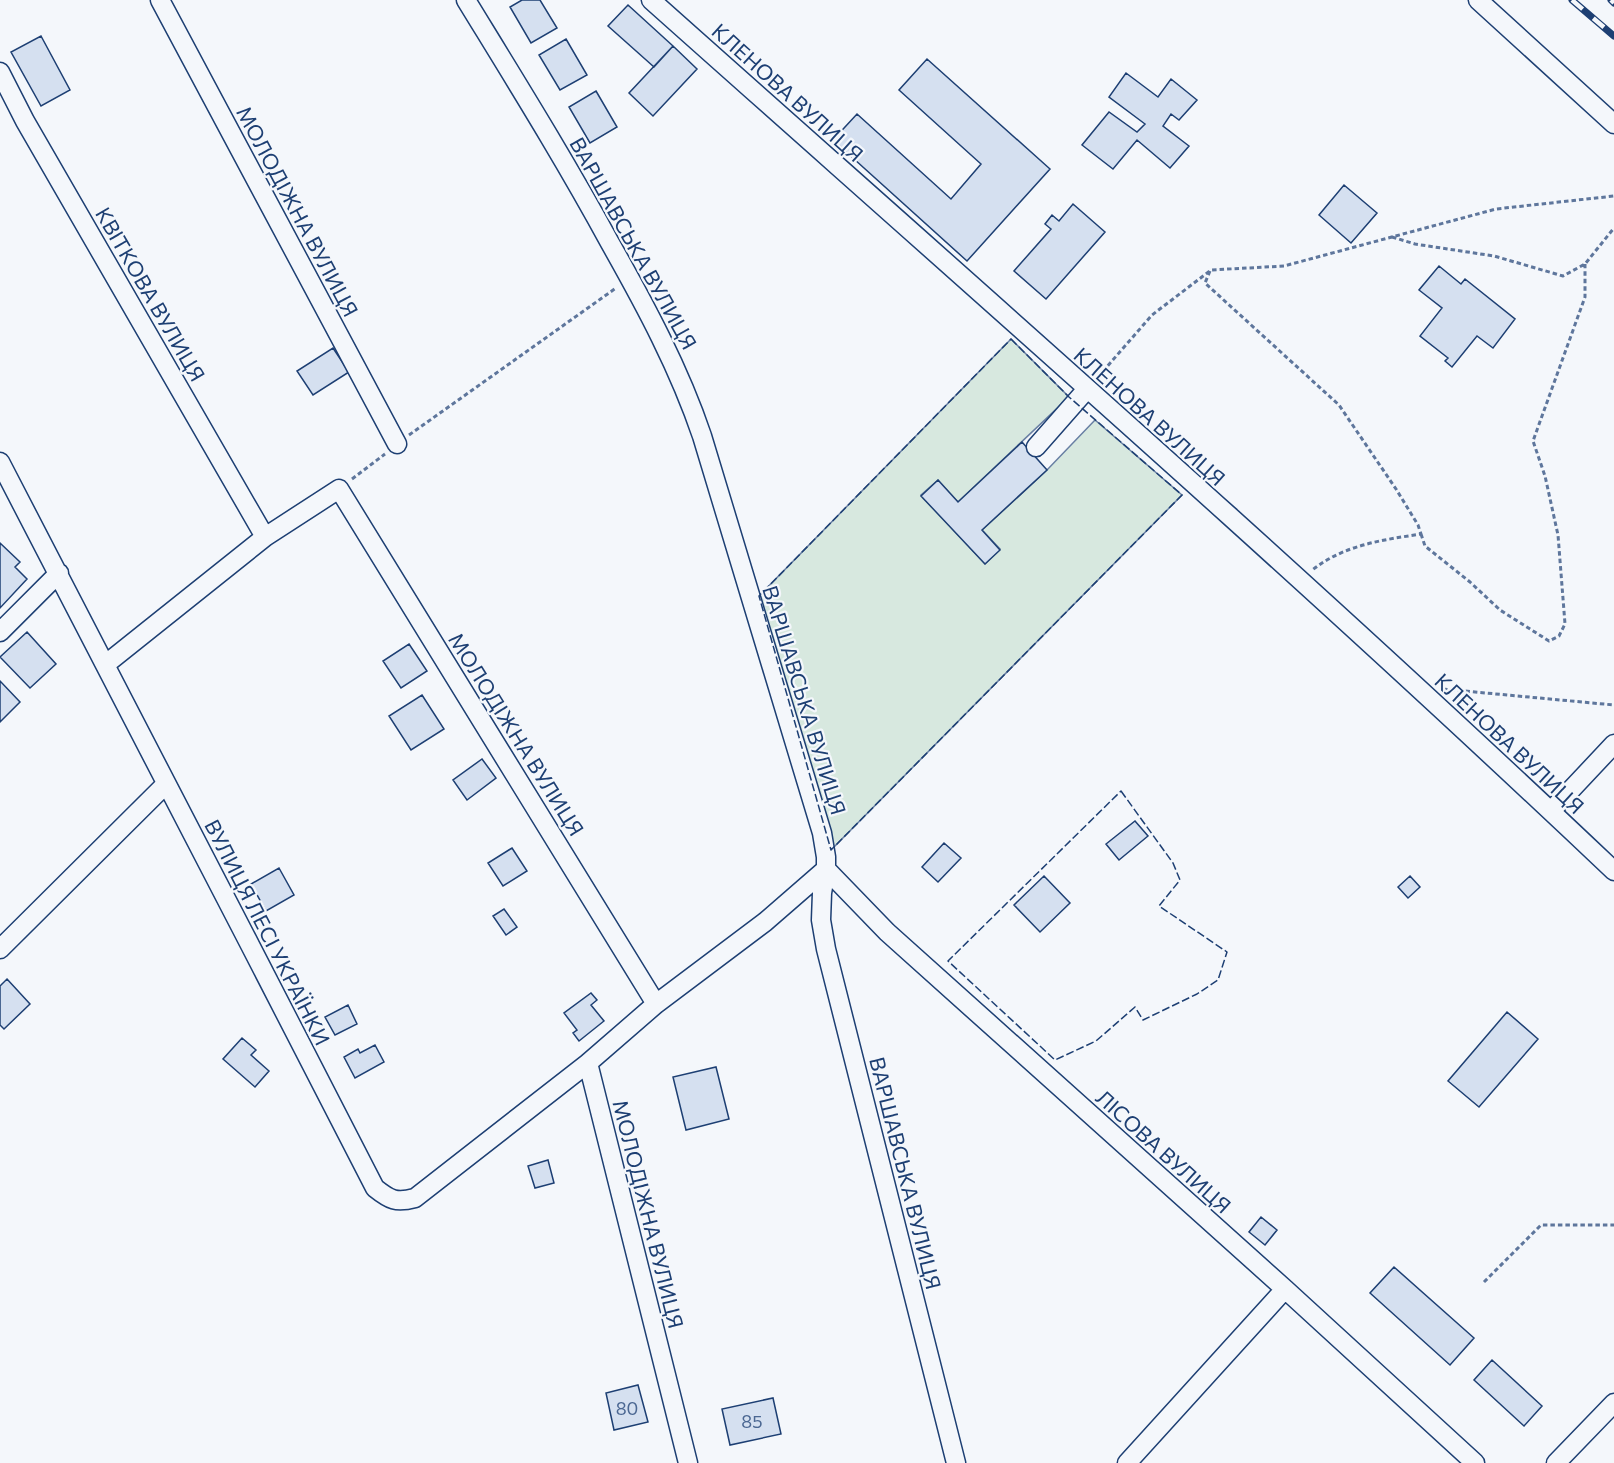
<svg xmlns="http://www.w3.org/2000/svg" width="1614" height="1463" viewBox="0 0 1614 1463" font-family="Commissioner,sans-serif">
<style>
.green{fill:#d7e8df;stroke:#687fa3;stroke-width:1.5}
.building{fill:#d5e0f0;stroke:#1d3f73;stroke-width:1.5}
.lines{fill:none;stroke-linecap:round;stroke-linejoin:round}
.minor-casing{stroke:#1d3f73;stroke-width:21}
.path{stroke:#5e769c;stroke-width:3;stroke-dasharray:4.5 3;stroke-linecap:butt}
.minor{stroke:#f4f7fb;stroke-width:18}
.rail-casing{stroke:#1d3f73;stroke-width:7}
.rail{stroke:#f4f7fb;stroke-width:4.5;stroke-dasharray:14;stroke-linecap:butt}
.fence{stroke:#1d3f73;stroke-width:1.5;stroke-dasharray:8 3;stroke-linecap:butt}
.labels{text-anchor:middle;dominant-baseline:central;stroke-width:4.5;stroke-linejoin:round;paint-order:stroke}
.number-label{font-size:18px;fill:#4b6792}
.street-label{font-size:21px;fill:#1d3f73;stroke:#f4f7fb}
</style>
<rect width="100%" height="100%" fill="#f4f7fb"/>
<path class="green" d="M1011 339 1069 397 958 502 938 480 921 495 985 564 1000 549 982 530 1047 470 1095 420 1182 495 831 850 759 596Z"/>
<path class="building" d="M522 0H540L557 28 531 43 510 7Z
M628 5 673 46 654 67 608 26Z
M41 36 70 90 41 106 11 52Z
M566 39 587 75 560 90 539 55Z
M673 46 697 69 653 116 629 93Z
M927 59 1050 169 967 261 833 140 857 114 951 199 981 164 899 90Z
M1126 73 1158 97 1171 79 1197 100 1179 120 1171 114 1163 126 1189 146 1170 168 1137 140 1113 169 1082 145 1109 112 1137 132 1145 124 1109 97Z
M596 91 617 127 590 143 569 107Z
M1344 185 1377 213 1351 243 1319 215Z
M1073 204 1105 232 1046 299 1014 271 1051 229 1045 224 1052 215 1059 221Z
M1439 266 1461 284 1465 279 1515 319 1493 348 1477 336 1452 367 1445 361 1448 358 1420 336 1442 308 1419 290Z
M333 348 349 372 313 395 297 371Z
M1022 442 1047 470 982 530 1000 550 985 564 921 496 938 480 958 502Z
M0 543 20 562 15 567 27 579 0 608Z
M27 632 56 664 30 688 0 657Z
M409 644 427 671 401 688 383 661Z
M0 681 20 702 0 722Z
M422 695 444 729 411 750 389 716Z
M482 759 496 778 467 800 453 780Z
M1135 821 1148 836 1119 860 1106 844Z
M944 843 961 858 938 882 922 867Z
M512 848 527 871 503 886 488 863Z
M279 868 294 895 266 911 251 884Z
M1044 876 1070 903 1040 932 1014 905Z
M1410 876 1420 887 1408 898 1398 887Z
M504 909 517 927 506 935 493 916Z
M7 979 30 1004 4 1029 0 1025V986Z
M591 993 597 1000 591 1005 604 1021 579 1041 573 1033 577 1030 564 1013Z
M348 1005 357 1024 335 1035 325 1017Z
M1507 1012 1538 1039 1479 1107 1448 1081Z
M242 1038 256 1050 251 1055 269 1071 255 1087 223 1059Z
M375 1045 384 1062 355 1078 344 1057 358 1049 360 1053Z
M716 1067 729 1119 686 1130 673 1077Z
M548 1160 554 1183 535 1188 528 1166Z
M1261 1217 1277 1230 1265 1245 1249 1232Z
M1394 1267 1474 1338 1450 1365 1370 1293Z
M1492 1360 1542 1406 1524 1426 1474 1380Z
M638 1385 648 1422 614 1430 606 1393Z
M773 1398 781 1434 730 1445 722 1409Z"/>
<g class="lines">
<defs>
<path id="minor" d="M160 0 397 444
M466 0C515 80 565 160 610 243 645 305 679 368 702 436L822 833 826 857V869L822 893 821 920 826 949 956 1463
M651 0C974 288 1300 573 1614 871
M1478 0 1614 124
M0 72 25 121 265 537
M1036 447 1087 389
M0 462C127 703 250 946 375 1188 390 1200 396 1203 415 1198L588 1063
M0 632 59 573
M106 664 265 537 339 489 656 1004
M1551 811 1614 744
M0 949 166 784
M688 1463 588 1063 656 1004 765 922 826 869 887 932 1285 1289 1475 1463
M1127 1463 1285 1289
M1556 1463 1614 1403"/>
</defs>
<use href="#minor" class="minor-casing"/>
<path class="path" d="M1392 237 1415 244 1494 256 1563 276 1585 264 1614 228
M1210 271 1205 283 1339 405 1396 489 1418 525 1421 534C1382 540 1343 545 1311 571
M1098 377 1152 315 1211 270 1284 266 1496 209 1614 196
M409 435 616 288
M352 479 385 454
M1421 534 1425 546 1470 582 1500 610 1549 641 1559 636 1565 624 1558 535 1545 476 1533 441 1585 297V264
M1443 689 1614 705
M1484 1282 1541 1225H1614"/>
<use href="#minor" class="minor"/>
<defs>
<path id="rail" d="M1572 0 1614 36
M1611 0 1614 3"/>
</defs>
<use href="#rail" class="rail-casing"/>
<use href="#rail" class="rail"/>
<path class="fence" d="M1011 339 1069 397 1182 495 831 850 759 596Z
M1121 791 1173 863 1180 880 1159 906 1227 952 1218 980 1197 994 1143 1020 1135 1007 1096 1041 1055 1060 948 961Z"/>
</g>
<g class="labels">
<g class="number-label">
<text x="627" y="1408">80</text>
<text x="752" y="1421">85</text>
</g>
<g class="street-label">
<text transform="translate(788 92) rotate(42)">КЛЕНОВА ВУЛИЦЯ</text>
<text transform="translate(298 211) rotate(62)">МОЛОДІЖНА ВУЛИЦЯ</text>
<text transform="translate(634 243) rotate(61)">ВАРШАВСЬКА ВУЛИЦЯ</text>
<text transform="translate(151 294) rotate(60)">КВІТКОВА ВУЛИЦЯ</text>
<text transform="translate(1150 416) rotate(42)">КЛЕНОВА ВУЛИЦЯ</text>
<text transform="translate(805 700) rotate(73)">ВАРШАВСЬКА ВУЛИЦЯ</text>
<text transform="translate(517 734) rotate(58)">МОЛОДІЖНА ВУЛИЦЯ</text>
<text transform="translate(1510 743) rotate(43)">КЛЕНОВА ВУЛИЦЯ</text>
<text transform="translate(268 932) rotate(63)">ВУЛИЦЯ ЛЕСІ УКРАЇНКИ</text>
<text transform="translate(1164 1151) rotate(42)">ЛІСОВА ВУЛИЦЯ</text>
<text transform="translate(906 1173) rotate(76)">ВАРШАВСЬКА ВУЛИЦЯ</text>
<text transform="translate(649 1214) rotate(76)">МОЛОДІЖНА ВУЛИЦЯ</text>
</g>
</g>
</svg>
